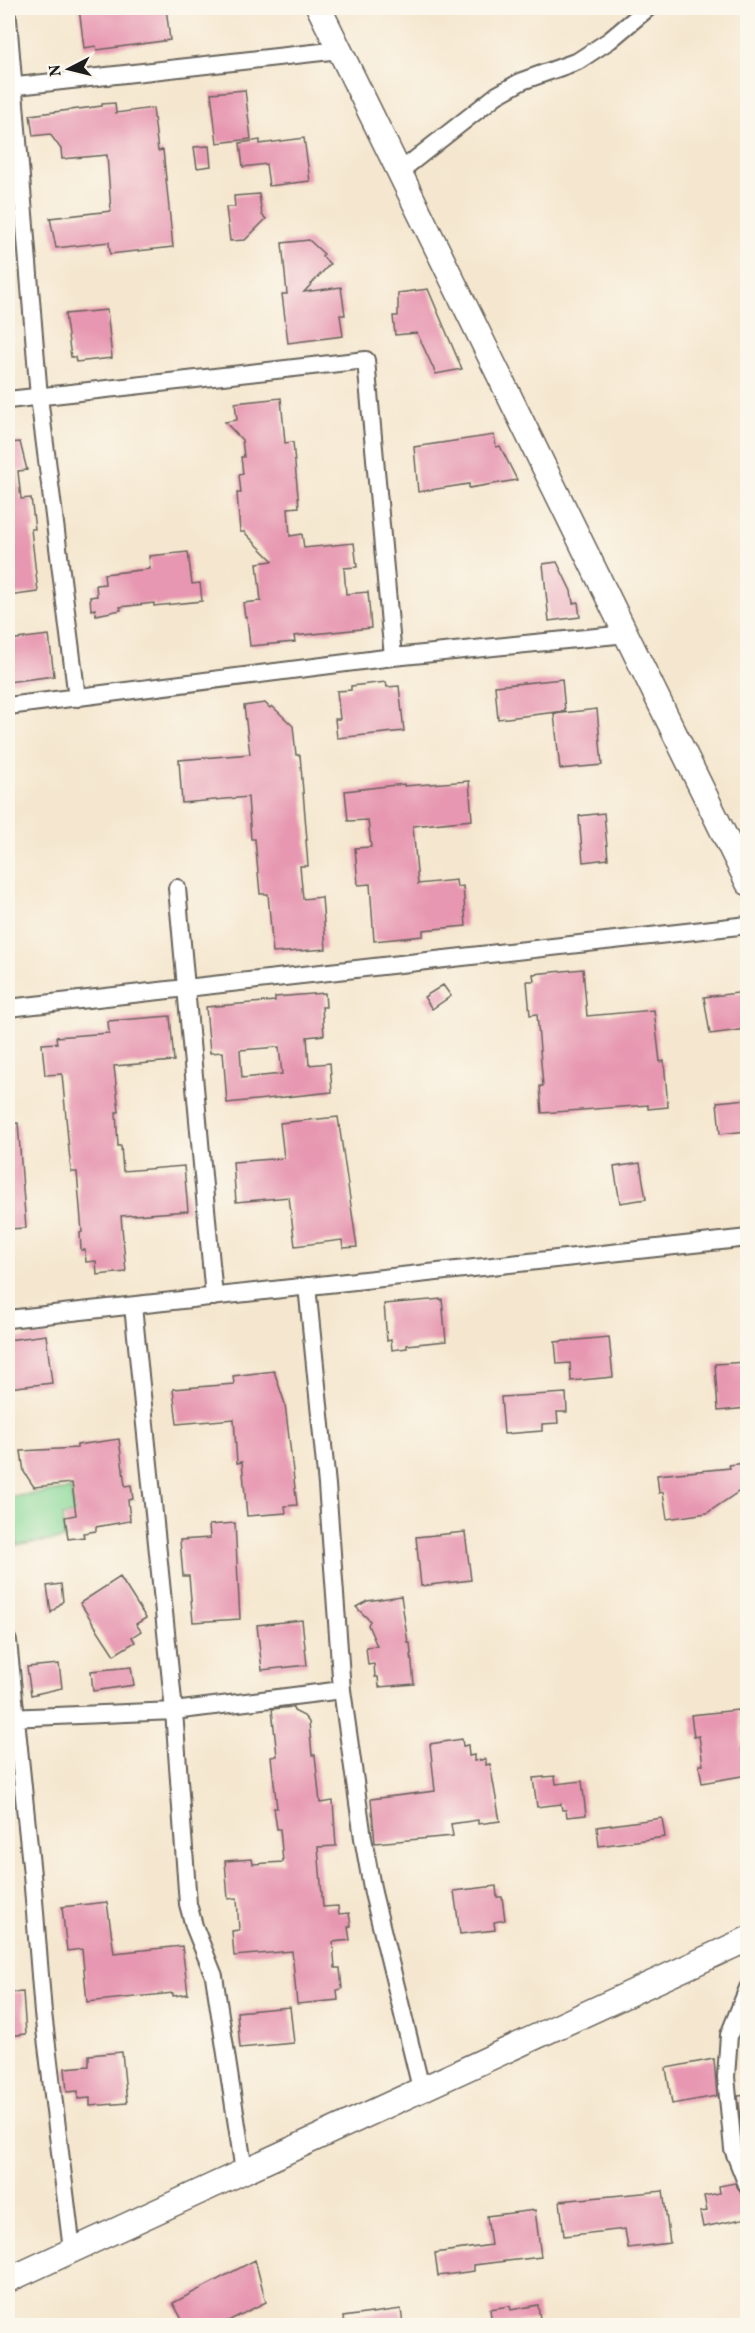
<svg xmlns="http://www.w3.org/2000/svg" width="755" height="2333" viewBox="0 0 755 2333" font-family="Vollkorn,serif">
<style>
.green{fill:#88d898;stroke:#527a5a;stroke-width:1.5}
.building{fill:#e797b1;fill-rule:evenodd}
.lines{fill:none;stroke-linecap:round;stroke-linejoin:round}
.street-casing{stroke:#68635b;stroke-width:20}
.secondary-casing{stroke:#68635b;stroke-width:27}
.street{stroke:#fff;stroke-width:16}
.secondary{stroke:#fff;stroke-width:24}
</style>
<rect width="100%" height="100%" fill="#fbf7ec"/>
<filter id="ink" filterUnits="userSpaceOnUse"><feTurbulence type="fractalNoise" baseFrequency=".0167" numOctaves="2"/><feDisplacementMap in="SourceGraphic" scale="12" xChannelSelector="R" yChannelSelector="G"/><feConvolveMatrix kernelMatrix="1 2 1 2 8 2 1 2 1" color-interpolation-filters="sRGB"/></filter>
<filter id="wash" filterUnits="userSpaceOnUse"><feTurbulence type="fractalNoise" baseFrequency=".008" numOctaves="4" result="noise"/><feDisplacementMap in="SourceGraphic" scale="24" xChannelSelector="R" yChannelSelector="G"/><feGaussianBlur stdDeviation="1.35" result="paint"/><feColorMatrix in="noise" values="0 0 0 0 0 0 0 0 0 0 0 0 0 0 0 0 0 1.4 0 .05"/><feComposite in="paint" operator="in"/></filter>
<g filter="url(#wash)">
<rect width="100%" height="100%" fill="#f5e7cf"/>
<path class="green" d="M71 1489 74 1514 62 1516 65 1539 17 1545 11 1497Z"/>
<g id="blocks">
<path class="building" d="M79 8H166L170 40 97 50 96 46 84 48Z
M245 90 251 139 217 143 211 93Z
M115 103 116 113 153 108 158 151 163 150 173 247 110 254 109 242 56 248 50 218 111 211 107 155 62 159 61 149 50 134 33 136 30 115 102 106V104Z
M304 138 310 181 269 186 266 164 243 167 240 143 260 140V144Z
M209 146 211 166 197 168 194 147Z
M259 194 262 215 266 219 245 240 230 241 226 207H235L234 196Z
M309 240 324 254 322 256 330 264 304 292 341 287 345 315H340L343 336 288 343 282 294H287L282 243Z
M428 289 462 369 436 374 417 333 395 335 393 316H398V293Z
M107 310 112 358 76 362 75 357H71L65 314Z
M281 398 285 443 293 442 299 507 288 508 290 536 302 534 304 548 354 543 357 567 344 568 346 594 368 592 371 628 294 636 295 642 250 646 247 617H245L243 603 261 601 257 563 273 561 244 532H240L237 493H241L239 475 243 474 241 457H244L242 440 225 422 237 420 235 403Z
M494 435 496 447 500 446 517 480 469 488V484L418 492 414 447Z
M20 442 27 470 18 471 21 499 31 498 35 529H31L38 592 8 596V443Z
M188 552 192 584 200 583 202 601 154 606V603L120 607 121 610 96 615 95 609 91 610 90 597 97 596 96 585 105 584 104 574 150 569 149 556Z
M557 562 571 591 573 603 578 602 580 617 549 621 543 564Z
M49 635 54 676 8 682V640Z
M562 679 565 711 498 719 495 686Z
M386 682 387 687 399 686 404 731 337 738 335 719H340L337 691 351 690V686Z
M265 703 270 708 272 706 293 726 296 755H300L307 840H306L308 866H300L303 899 322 897 326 949 273 953 268 894H260L255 839H251L248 797 182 803 179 760 250 754 244 706Z
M597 709 602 765 560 769 554 714Z
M469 781 472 820 413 826 418 884 456 880 457 887 463 886 466 926 423 930V936L374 941 370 884 358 885 355 848 371 847 368 820 348 821 345 791 404 784V786Z
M604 813 608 859 583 862 579 816Z
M583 969 587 1016 654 1010 660 1062 664 1061 668 1107 648 1109V1105L542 1113 540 1086H543L537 1014 530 1015 527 981H534L533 974Z
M443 985 451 996 432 1009 424 997Z
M746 992 747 1029 710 1034 704 997Z
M325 993 326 1007H322L324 1035 307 1037 309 1065 330 1063 332 1092 227 1103 223 1052 210 1053 206 1007 275 1001V997ZM279 1047 282 1074 242 1078 240 1050Z
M170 1016 174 1061 114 1066 119 1112H116L118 1146H121L123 1171 184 1166 188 1211 121 1216 126 1272 97 1275 96 1261 86 1262 85 1250H81L80 1233 82 1232 77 1172H71L62 1074 45 1075 42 1044 57 1043 56 1037 109 1033 108 1021Z
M747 1099V1131L720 1134 717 1102Z
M338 1117 357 1247 343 1248 342 1240 295 1246 289 1197 236 1202 233 1162 284 1158 280 1123Z
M18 1123 26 1228 8 1229V1124Z
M640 1163 646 1199 620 1203 614 1167Z
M442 1299 446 1341 407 1345V1348L392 1350 391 1340 387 1341 384 1304Z
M46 1335 52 1383 8 1388V1340Z
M609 1337 613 1377 571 1381 570 1363 557 1364 555 1342Z
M747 1362V1408L718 1411 715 1364Z
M274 1371 285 1404 297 1505 285 1506 286 1513 247 1516 242 1462 237 1463 234 1419 177 1424 173 1389 234 1384 233 1376Z
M566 1393 567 1412H557L558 1423 542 1424V1431L504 1434 501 1397Z
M119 1439 125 1486 131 1485 133 1499 128 1500 130 1521 96 1527V1531L83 1533 84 1537 68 1539 65 1517 76 1515 72 1483 34 1487 24 1472 21 1451 77 1448V1445Z
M747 1463V1486L707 1513 667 1519 663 1492 659 1493 657 1475 730 1468 729 1465Z
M235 1523 240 1619 193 1622 189 1576H183L180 1540 210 1538 209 1525Z
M465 1532 471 1580 421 1586 416 1537Z
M120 1577 146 1618 136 1624 141 1631 132 1637 135 1642 114 1655 80 1603Z
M61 1584 63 1601 51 1613 47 1586Z
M401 1596 408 1643H410L414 1684 379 1687 378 1677H375L374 1664 368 1665 366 1647 377 1646 368 1625 370 1621 356 1607 367 1601Z
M302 1620 307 1665 262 1670 257 1625Z
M59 1664 62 1688 31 1695 27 1667Z
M131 1667 134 1685 93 1691 91 1671Z
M293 1707 294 1711 304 1716 309 1722 312 1755H315L320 1803 333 1801 336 1846 318 1847 323 1907 338 1906 339 1914 349 1913 351 1926 348 1927 350 1940 333 1942 335 1968H340L342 1989 337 1990 338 2000 297 2004 292 1951 234 1956 232 1931 239 1930 237 1898 228 1899 225 1861 252 1859 253 1864 283 1862 280 1829H277L274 1808H277L271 1757 277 1756 272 1709Z
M738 1710 742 1752 747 1751V1775L702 1783 699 1765H703L699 1736 694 1737 691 1715Z
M462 1739 463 1746 468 1745 469 1756 474 1755V1761L486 1759V1765L490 1764 500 1821 478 1824V1820L451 1824 453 1836 375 1843 371 1799 435 1791 430 1744Z
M555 1776 556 1784 582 1781 586 1815 567 1817 566 1810H562L561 1804 537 1807 533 1778Z
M662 1818 665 1837 599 1846 597 1827Z
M496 1886 497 1897H502L505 1920 494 1922 495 1930 460 1934 454 1891Z
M107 1902 114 1953 182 1946 188 1994 173 1996V1993L87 2002 82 1949 67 1951 62 1907Z
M23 1992 26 2034 8 2036V1993Z
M290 2007 294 2043 240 2048 237 2012Z
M122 2052 127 2103 90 2106V2098L78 2099V2091L67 2092 65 2068 89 2066V2055Z
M714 2059 717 2096 672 2104 666 2068Z
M747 2095V2152H745L738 2096Z
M735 2183 743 2196 747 2218 703 2227 700 2212 707 2211 704 2196 720 2193 719 2186Z
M663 2191 670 2243 628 2248 625 2229 564 2236 560 2201Z
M535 2210 541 2257 474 2265V2271L438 2276 435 2253 491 2245 487 2216Z
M255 2260 266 2302 220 2325H185L173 2303Z
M538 2305 540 2319 492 2325 490 2309 510 2306 511 2310Z
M401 2309 403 2325H344L343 2317Z"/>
</g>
</g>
<g filter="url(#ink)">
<use href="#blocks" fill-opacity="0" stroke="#68635b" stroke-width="1.5"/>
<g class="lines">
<defs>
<path id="street" d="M8 19 39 397 77 698
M8 87 340 50
M399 172 497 95 522 81 578 61 610 40 648 8
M8 400 366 360 393 657
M8 706 393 657 627 634
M177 888 214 1297
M8 1008 748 925
M307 1286 327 1485 342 1690 363 1838 373 1893 421 2088
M133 1306 174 1711 188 1904 194 1926 214 1976 244 2171
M8 1319 748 1238
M8 1641 32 1875 43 2013 72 2250
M8 1718 174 1711 342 1690
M748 1988 729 2035 726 2077 733 2149 748 2187"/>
<path id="secondary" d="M319 8 748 883
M8 2280 748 1939"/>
</defs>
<use href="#street" class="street-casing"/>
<use href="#secondary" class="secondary-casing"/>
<use href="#street" class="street"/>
<use href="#secondary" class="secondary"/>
</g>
</g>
<rect width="755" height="2333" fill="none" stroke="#fbf7ec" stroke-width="30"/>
<g transform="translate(69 69) rotate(263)" stroke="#fbf7ec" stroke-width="4.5" paint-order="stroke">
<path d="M0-4.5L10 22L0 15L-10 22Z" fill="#1c1c1c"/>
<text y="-9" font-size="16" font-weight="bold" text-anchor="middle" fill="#1c1c1c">N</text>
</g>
</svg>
